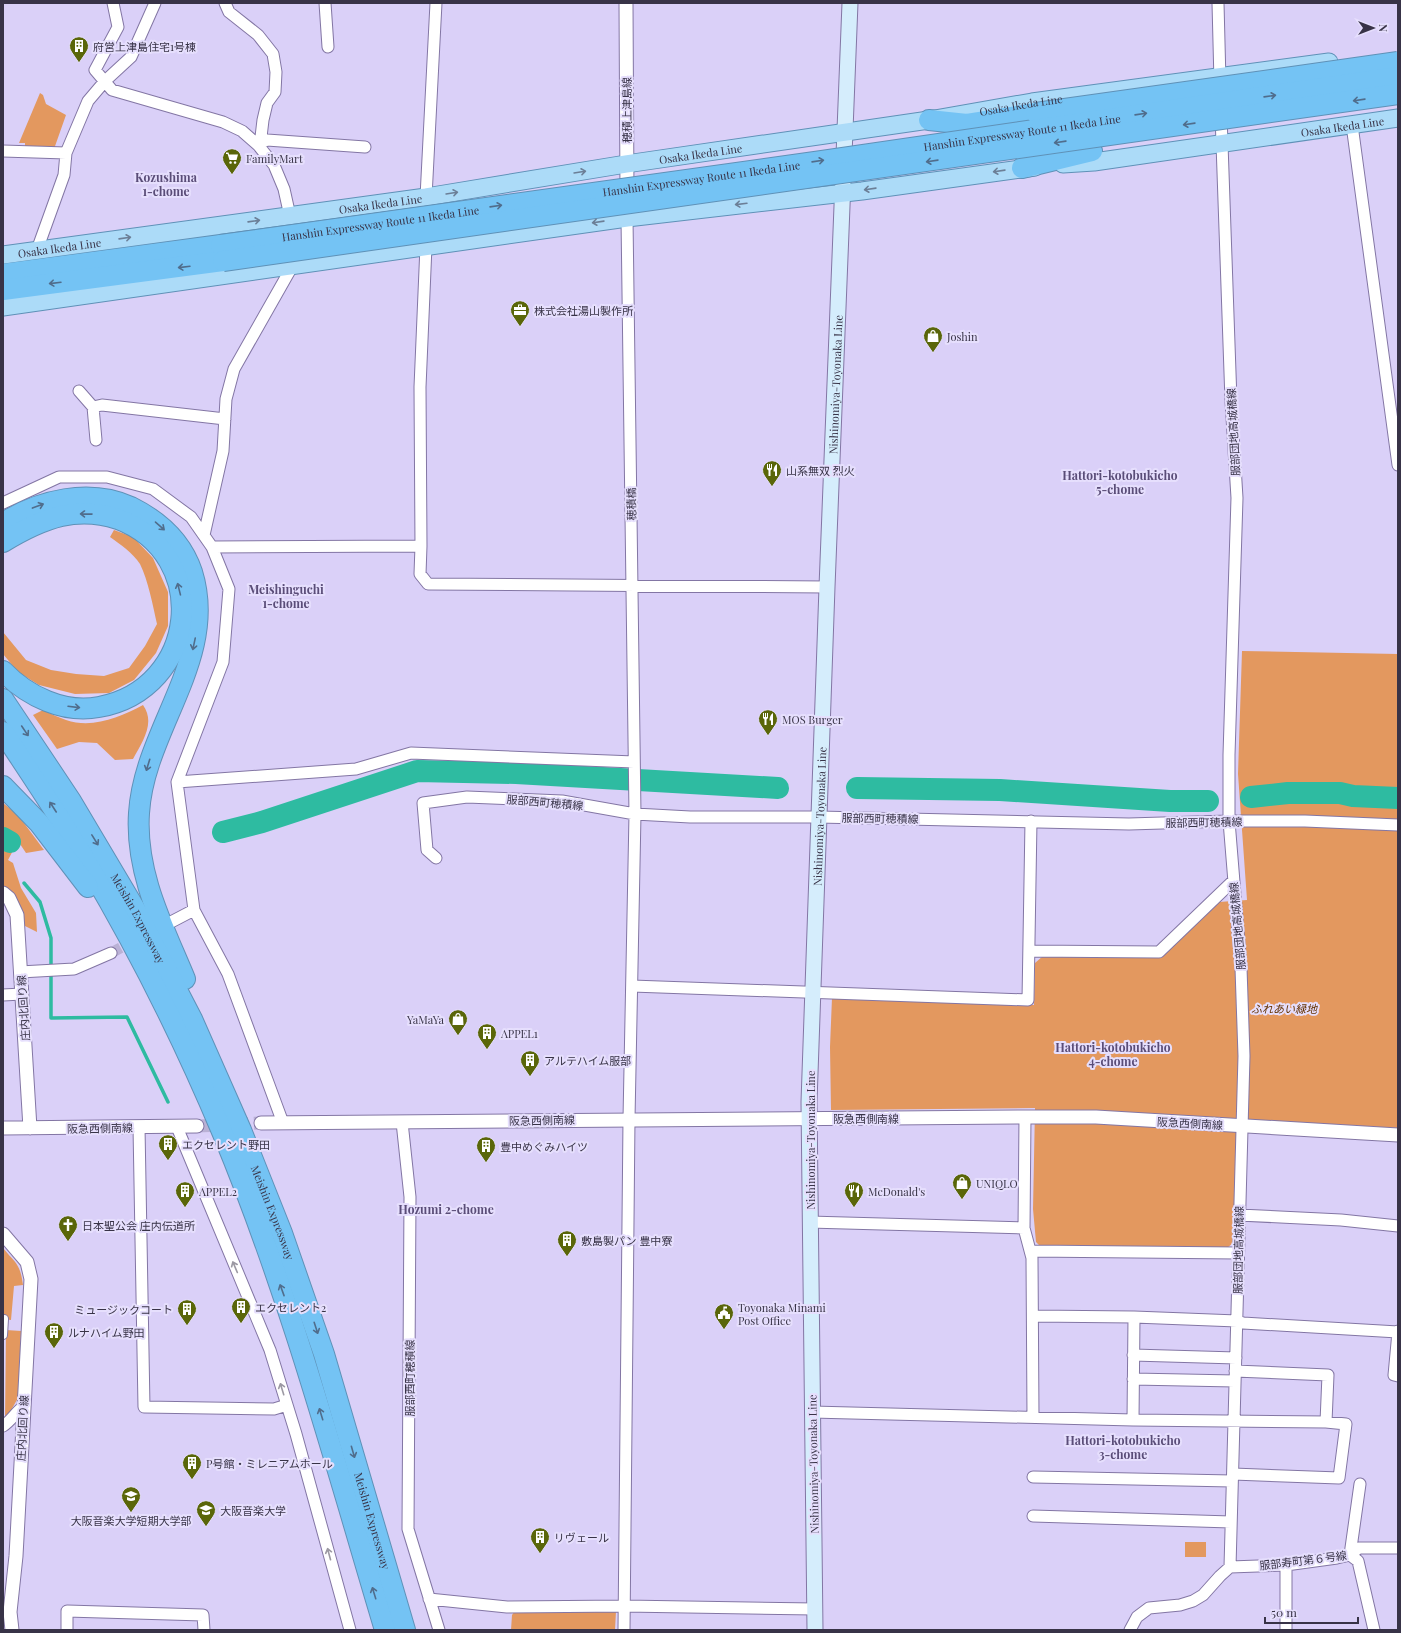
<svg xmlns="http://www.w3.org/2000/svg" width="1401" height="1633" viewBox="0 0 1401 1633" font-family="'Playfair Display','Noto Sans JP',serif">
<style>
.green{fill:#e3985f}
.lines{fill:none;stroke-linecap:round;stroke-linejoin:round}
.stream{stroke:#2ebba1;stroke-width:3.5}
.river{stroke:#2ebba1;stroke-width:22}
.minor-tunnel{stroke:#bab1d5;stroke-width:11;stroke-dasharray:11 5.5;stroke-linecap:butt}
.tertiary-tunnel{stroke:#bab1d5;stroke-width:13;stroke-dasharray:13 6;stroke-linecap:butt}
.pedestrian-casing{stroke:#8376a4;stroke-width:10}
.minor-casing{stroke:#8376a4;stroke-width:13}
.tertiary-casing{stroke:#8376a4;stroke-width:15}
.secondary-casing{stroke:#8376a4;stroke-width:17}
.primary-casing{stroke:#5f91b7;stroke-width:19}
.motorway-casing{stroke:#5f91b7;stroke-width:22}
.pedestrian{stroke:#fff;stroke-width:8}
.minor{stroke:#fff;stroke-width:11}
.tertiary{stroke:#fff;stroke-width:13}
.secondary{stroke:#d5edfc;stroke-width:15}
.primary{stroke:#acdbf8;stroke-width:17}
.motorway{stroke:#74c3f4;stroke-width:20}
.motorway-bridge-casing{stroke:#5f91b7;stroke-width:22;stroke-linecap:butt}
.motorway-bridge{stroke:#74c3f4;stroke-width:20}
.oneway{stroke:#506d8c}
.oneway2{stroke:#6c7f97}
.oneway3{stroke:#9c99a3}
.labels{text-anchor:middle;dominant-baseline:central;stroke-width:4;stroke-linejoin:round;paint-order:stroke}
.poi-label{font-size:11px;fill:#383347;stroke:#e6dffd;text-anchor:start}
.street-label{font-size:11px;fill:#383347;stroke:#e6dffd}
.park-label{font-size:11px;font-style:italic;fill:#633100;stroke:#e6dffd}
.neighbourhood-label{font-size:12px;font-weight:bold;fill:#5a4d78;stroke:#e6dffd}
</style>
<rect width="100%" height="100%" fill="#dad0f8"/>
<path class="green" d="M40 93 43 95 46 104 66 115 54 149 25 147V143H19Z
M114 530 133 537 153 558 168 592V626L156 653 134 680 109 693 75 694 39 685 18 672 3 654V632L26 660 51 670 76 674 104 676 129 668 145 646 157 624C153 606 148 580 140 564 133 553 120 544 110 537Z
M1242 651 1398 654V1128L1237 1119 1234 1242 1226 1249 1039 1245 1036 1242 1033 1209 1035 1108 831 1110 830 1047 832 998 1034 1005 1035 963 1043 956 1161 958 1219 902 1247 900 1238 774Z
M143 705C156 723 142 742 133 759L115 760 97 743 79 742 57 749 33 715 43 710C51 714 58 717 66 720 93 729 120 717 143 705Z
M3 803 18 815 44 850 26 853 18 841 8 860 13 863 21 888 36 913 37 932 25 926C20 906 17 900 3 886Z
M3 1248C16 1264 20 1263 23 1285L14 1286 11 1320 3 1319Z
M6 1330 21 1331 18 1398 5 1421Z
M1185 1542H1206V1557H1185Z
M515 1611H616L615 1630H511L512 1615Z"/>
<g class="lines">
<path class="stream" d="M24 883 40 902 51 938V1018L127 1017 168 1102"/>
<path class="river" d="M857 788 1000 790 1170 801H1208
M1251 797 1288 793H1340L1353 796 1398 798
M223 832 262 822 417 771 516 773 778 788
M3 838 10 842"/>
<path class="minor-tunnel" d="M111 953 135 940"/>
<path class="tertiary-tunnel" d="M197 1126 261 1123"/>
<defs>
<path id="pedestrian" d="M3 1335 4 1319"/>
<path id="minor" d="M113 3 118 27 95 70 112 90 223 122 242 131 258 145 274 165 284 189 290 216
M225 3 229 12 258 35 273 54 276 72 275 92 267 103 263 120 261 137 258 145
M325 3 328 47
M1218 3 1220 82
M1221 115 1231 401 1237 498 1229 755V821L1241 968 1244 1056 1230 1567
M1352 125 1398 465
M258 145 267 140 365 147
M3 151 66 153
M426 197 436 3
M37 250 64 175 66 153 88 101 105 81 131 57 155 3
M79 391 93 407 96 440
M93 407 102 405 225 419
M3 503 59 477H107L153 489 191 517 212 547 229 589 223 662 177 782 194 910 228 974 283 1123
M204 535 223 451 226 399 234 369 293 265
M421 546 420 387 426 246
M212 547 421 546 420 574 428 584 827 587
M177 782 356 769 411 753 634 762
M436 858 427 850 423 803 467 797 562 801 635 814 690 817H818L1129 824 1229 821H1305L1398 825
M171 922 194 910
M1030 951 1159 952 1233 881
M20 972 74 969 111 953
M632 986 1028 1000 1031 821
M3 995 22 994
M1025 1117 1024 1228 1032 1258 1033 1417
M402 1122 410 1197 408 1529 439 1630
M139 1127 144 1407 274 1409 287 1405
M177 1127 270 1350 296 1434 350 1630
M1239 1215 1341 1220 1398 1226
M809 1222 1024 1228
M1031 1251 1238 1253
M1033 1316 1134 1317 1237 1321 1243 1323 1398 1332V1331
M1398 1332 1394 1375 1398 1376
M1133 1355 1236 1358
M1235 1371 1328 1375 1326 1422
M1133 1379 1235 1381
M812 1412 1133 1420 1326 1422 1346 1424 1339 1478 1233 1474
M1133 1420 1134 1317
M3 1426C11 1421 15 1413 23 1407
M1033 1477 1232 1481
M1360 1484 1350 1555 1358 1561 1374 1630
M1033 1516 1231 1522
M1286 1565V1630
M429 1599 507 1607 625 1606 815 1609
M67 1630V1611L203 1615 204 1630
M624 1630 629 1119 635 814 627 218
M1130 1630 1137 1617 1149 1608 1180 1605 1193 1601 1203 1595 1220 1576 1230 1567 1286 1565 1337 1558 1350 1555 1359 1548H1398"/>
<path id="tertiary" d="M626 3 627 195
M3 893 9 898 17 915 30 1128
M261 1123 1025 1117H1096L1398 1135
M3 1128 197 1126
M3 1234 27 1262 31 1279 16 1556 10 1612 12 1630"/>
<g id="secondary">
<path id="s1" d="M815 1630 809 1102 827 587 850 3"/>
</g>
<g id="primary">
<path id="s2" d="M1063 164 1094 162 1398 118"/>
<path id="s3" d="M3 255 426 197 626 164 929 120 1032 102 1329 62"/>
<path d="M3 307 627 218 862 191 1035 167"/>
</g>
<g id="motorway">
<path d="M929 120 967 124 1036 113"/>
<path d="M1022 168 1092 151"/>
<path d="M3 274 221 245"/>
<path d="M3 290 223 261"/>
<path d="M3 523C40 500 89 488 131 507 159 521 182 542 192 572 219 658 144 729 139 813 135 873 163 926 185 979"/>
<path d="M3 542C21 531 40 521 61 516 79 512 100 513 118 519 213 555 198 689 99 707 64 714 27 696 3 671"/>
<path id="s4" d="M3 699 71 801 134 907 192 1019 241 1130 282 1233 324 1354 405 1630"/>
<path d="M3 732C32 776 62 820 88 865 139 951 184 1041 223 1134 290 1295 335 1463 385 1630"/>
<path d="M3 786 39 823 88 887"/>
</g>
</defs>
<use href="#pedestrian" class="pedestrian-casing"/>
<use href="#minor" class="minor-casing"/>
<use href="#tertiary" class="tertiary-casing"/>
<use href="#secondary" class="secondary-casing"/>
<use href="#primary" class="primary-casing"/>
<use href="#motorway" class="motorway-casing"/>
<use href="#pedestrian" class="pedestrian"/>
<use href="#minor" class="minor"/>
<use href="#tertiary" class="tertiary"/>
<use href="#secondary" class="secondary"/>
<use href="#primary" class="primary"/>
<use href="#motorway" class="motorway"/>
<defs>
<g id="motorway-bridge">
<path d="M1036 113 1398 62"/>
<path id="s5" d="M221 245 822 161 1398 77"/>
<path d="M223 261 1398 94"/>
</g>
</defs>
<use href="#motorway-bridge" class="motorway-bridge-casing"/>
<use href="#motorway-bridge" class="motorway-bridge"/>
</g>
<defs><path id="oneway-shaft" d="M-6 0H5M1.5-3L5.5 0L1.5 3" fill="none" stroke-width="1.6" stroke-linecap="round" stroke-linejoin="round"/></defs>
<g class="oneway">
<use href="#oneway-shaft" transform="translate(1270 96) rotate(-8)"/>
<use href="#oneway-shaft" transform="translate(1359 100) rotate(172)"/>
<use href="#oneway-shaft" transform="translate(1141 114) rotate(-8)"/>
<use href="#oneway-shaft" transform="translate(1189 124) rotate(172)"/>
<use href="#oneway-shaft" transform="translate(1060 142) rotate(172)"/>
<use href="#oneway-shaft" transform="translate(818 161) rotate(-8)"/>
<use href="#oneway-shaft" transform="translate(932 161) rotate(172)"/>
<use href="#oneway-shaft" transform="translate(496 206) rotate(-8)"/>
<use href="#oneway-shaft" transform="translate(184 267) rotate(173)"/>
<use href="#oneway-shaft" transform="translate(55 283) rotate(173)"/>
<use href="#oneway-shaft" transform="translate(38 506) rotate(-20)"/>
<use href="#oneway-shaft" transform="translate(86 514) rotate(-179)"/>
<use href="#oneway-shaft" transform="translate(160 526) rotate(41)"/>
<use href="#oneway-shaft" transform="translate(179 589) rotate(-104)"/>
<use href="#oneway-shaft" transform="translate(194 644) rotate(102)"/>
<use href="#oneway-shaft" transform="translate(74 707) rotate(7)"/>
<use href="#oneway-shaft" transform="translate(25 731) rotate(56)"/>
<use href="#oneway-shaft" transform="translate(148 765) rotate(107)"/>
<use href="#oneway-shaft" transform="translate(53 807) rotate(-123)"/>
<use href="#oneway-shaft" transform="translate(95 840) rotate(58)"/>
<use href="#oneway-shaft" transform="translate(282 1290) rotate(-110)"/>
<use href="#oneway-shaft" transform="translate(316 1328) rotate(72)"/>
<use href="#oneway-shaft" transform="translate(321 1414) rotate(-107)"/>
<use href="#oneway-shaft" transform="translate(353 1452) rotate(74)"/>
<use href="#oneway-shaft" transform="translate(374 1593) rotate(-107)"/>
</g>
<g class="oneway2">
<use href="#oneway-shaft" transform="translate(999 171) rotate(172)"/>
<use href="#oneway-shaft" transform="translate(580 172) rotate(-9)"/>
<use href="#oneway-shaft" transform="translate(870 189) rotate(172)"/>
<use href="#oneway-shaft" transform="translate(452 193) rotate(-9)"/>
<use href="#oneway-shaft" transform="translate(741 204) rotate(173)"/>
<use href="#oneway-shaft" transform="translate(254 221) rotate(-8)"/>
<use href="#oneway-shaft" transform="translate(598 222) rotate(172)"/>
<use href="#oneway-shaft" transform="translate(125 238) rotate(-8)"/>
</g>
<g class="oneway3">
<use href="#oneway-shaft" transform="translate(235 1267) rotate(-113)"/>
<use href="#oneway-shaft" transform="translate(282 1389) rotate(-107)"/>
<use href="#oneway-shaft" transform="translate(329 1554) rotate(-105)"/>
</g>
<defs>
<symbol id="building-pin" viewBox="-11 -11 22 30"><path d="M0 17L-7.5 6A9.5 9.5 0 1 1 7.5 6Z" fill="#5a6609" stroke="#e6dffd"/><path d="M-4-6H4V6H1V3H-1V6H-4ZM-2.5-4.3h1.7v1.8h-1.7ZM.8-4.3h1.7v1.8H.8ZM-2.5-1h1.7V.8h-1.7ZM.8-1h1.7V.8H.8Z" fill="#fff"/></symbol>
<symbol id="supermarket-pin" viewBox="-11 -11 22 30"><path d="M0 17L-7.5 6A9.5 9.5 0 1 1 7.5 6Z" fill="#5a6609" stroke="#e6dffd"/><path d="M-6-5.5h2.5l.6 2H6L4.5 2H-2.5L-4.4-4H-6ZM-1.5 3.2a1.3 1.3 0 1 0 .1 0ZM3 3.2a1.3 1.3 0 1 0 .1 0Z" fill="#fff"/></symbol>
<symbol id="office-pin" viewBox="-11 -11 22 30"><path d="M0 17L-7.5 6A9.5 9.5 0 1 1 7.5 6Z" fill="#5a6609" stroke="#e6dffd"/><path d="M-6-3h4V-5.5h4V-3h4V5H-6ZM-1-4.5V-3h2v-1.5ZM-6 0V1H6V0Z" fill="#fff"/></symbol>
<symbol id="shop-pin" viewBox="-11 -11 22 30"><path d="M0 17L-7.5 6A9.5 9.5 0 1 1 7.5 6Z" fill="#5a6609" stroke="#e6dffd"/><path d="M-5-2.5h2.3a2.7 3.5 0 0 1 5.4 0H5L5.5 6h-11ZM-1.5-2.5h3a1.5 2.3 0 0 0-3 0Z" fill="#fff"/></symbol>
<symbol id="restaurant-pin" viewBox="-11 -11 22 30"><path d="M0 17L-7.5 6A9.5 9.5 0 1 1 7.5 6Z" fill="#5a6609" stroke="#e6dffd"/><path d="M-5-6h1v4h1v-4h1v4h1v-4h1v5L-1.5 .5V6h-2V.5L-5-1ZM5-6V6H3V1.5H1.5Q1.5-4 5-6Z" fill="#fff"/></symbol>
<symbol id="church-pin" viewBox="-11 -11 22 30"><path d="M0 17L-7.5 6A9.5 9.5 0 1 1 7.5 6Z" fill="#5a6609" stroke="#e6dffd"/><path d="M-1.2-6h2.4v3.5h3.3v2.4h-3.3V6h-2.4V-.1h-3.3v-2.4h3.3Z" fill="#fff"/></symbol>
<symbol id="civic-pin" viewBox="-11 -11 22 30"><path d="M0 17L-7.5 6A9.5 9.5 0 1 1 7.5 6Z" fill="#5a6609" stroke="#e6dffd"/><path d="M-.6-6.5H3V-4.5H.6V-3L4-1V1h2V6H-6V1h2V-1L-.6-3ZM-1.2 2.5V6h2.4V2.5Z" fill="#fff"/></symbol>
<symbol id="university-pin" viewBox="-11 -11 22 30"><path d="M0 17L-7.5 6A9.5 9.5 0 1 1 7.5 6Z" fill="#5a6609" stroke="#e6dffd"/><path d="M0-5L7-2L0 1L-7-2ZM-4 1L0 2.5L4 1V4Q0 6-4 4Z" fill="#fff"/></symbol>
</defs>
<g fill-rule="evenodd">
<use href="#building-pin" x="68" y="35" width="22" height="30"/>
<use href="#supermarket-pin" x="221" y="147" width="22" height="30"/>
<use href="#office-pin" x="509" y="299" width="22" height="30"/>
<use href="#shop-pin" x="922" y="325" width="22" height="30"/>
<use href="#restaurant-pin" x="761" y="459" width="22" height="30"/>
<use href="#restaurant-pin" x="757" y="708" width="22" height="30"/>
<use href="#shop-pin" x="447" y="1008" width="22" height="30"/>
<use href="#building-pin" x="476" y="1022" width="22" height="30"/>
<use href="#building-pin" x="519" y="1049" width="22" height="30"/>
<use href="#building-pin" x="157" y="1133" width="22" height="30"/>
<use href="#building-pin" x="475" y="1135" width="22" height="30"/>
<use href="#shop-pin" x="951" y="1172" width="22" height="30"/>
<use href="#building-pin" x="174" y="1180" width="22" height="30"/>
<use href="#restaurant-pin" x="843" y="1180" width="22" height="30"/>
<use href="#church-pin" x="57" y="1214" width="22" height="30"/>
<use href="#building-pin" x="556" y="1229" width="22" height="30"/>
<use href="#building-pin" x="230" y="1296" width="22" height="30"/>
<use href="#building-pin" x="176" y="1298" width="22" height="30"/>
<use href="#civic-pin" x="713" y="1302" width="22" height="30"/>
<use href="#building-pin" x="43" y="1321" width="22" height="30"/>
<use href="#building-pin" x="181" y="1452" width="22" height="30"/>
<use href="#university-pin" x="120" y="1485" width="22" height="30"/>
<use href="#university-pin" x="195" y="1499" width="22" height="30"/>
<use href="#building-pin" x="529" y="1526" width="22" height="30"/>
</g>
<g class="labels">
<g class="poi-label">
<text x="93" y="46">府営上津島住宅1号棟</text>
<text x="246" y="158">FamilyMart</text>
<text x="534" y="310">株式会社湯山製作所</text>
<text x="947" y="336">Joshin</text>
<text x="786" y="470">山系無双 烈火</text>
<text x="782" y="719">MOS Burger</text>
<text x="444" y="1019" text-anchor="end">YaMaYa</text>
<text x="501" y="1033">APPEL1</text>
<text x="544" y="1060">アルテハイム服部</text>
<text x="182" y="1144">エクセレント野田</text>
<text x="500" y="1146">豊中めぐみハイツ</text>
<text x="976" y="1183">UNIQLO</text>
<text x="199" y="1191">APPEL2</text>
<text x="868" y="1191">McDonald's</text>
<text x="82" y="1225">日本聖公会 庄内伝道所</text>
<text x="581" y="1240">敷島製パン 豊中寮</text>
<text x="255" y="1307">エクセレント2</text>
<text x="738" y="1307">Toyonaka Minami<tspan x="738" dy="13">Post Office</tspan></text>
<text x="173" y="1309" text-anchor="end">ミュージックコート</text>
<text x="68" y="1332">ルナハイム野田</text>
<text x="206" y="1463">P号館・ミレニアムホール</text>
<text x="220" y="1510">大阪音楽大学</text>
<text x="131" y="1520" text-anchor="middle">大阪音楽大学短期大学部</text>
<text x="554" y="1537">リヴェール</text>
</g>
<g class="street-label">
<text stroke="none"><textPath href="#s3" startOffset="1029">Osaka Ikeda Line</textPath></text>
<text transform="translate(626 110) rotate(-90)">穂積上津島線</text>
<text stroke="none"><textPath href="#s2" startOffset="282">Osaka Ikeda Line</textPath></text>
<text stroke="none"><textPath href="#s5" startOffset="809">Hanshin Expressway Route 11 Ikeda Line</textPath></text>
<text stroke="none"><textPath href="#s3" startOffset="705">Osaka Ikeda Line</textPath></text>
<text stroke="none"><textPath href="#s5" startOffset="485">Hanshin Expressway Route 11 Ikeda Line</textPath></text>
<text stroke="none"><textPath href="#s3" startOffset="381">Osaka Ikeda Line</textPath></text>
<text stroke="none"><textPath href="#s5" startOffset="161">Hanshin Expressway Route 11 Ikeda Line</textPath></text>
<text stroke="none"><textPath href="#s3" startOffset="57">Osaka Ikeda Line</textPath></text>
<text stroke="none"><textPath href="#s1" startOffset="1246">Nishinomiya-Toyonaka Line</textPath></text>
<text transform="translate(1233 432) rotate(-93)">服部団地高城橋線</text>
<text transform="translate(631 504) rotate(-91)">穂積橋</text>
<text transform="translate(545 802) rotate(5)">服部西町穂積線</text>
<text stroke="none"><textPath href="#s1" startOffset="814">Nishinomiya-Toyonaka Line</textPath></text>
<text transform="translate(880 818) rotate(1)">服部西町穂積線</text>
<text transform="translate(1204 822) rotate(-1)">服部西町穂積線</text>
<text stroke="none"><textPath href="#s4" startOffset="258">Meishin Expressway</textPath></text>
<text transform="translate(1237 926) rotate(-95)">服部団地高城橋線</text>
<text transform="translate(23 1008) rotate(-94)">庄内北回り線</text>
<text x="866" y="1118">阪急西側南線</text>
<text transform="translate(542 1120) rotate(-1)">阪急西側南線</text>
<text transform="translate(1190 1123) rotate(3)">阪急西側南線</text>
<text transform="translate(100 1128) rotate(-1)">阪急西側南線</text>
<text transform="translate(810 1140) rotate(-90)">Nishinomiya-Toyonaka Line</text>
<text stroke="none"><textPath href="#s4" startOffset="582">Meishin Expressway</textPath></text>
<text transform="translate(1238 1250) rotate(-89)">服部団地高城橋線</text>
<text transform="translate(409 1378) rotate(-90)">服部西町穂積線</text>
<text transform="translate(22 1428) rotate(-87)">庄内北回り線</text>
<text transform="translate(813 1464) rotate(-91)">Nishinomiya-Toyonaka Line</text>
<text stroke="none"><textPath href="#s4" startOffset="906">Meishin Expressway</textPath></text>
<text transform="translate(1303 1560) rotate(-7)">服部寿町第６号線</text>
</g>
<g class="park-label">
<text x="1284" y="1008">ふれあい緑地</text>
</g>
<g class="neighbourhood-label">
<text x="166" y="177">Kozushima<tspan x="166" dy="14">1-chome</tspan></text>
<text x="1120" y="475">Hattori-kotobukicho<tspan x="1120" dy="14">5-chome</tspan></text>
<text x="286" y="589">Meishinguchi<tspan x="286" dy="14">1-chome</tspan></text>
<text x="1113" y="1047">Hattori-kotobukicho<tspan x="1113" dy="14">4-chome</tspan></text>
<text x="446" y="1209">Hozumi 2-chome</text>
<text x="1123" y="1440">Hattori-kotobukicho<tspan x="1123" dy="14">3-chome</tspan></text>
</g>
</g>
<rect width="1401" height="1633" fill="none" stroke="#383347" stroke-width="8"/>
<g transform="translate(1373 28) rotate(90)" stroke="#e6dffd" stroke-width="3" paint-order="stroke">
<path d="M0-3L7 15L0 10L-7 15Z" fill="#383347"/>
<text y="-6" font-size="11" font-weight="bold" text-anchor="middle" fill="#383347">N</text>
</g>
<path d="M1265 1617v6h93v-6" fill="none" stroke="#383347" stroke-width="2"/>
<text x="1271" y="1617" font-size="12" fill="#383347" stroke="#e6dffd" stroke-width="3" paint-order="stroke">50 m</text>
</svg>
